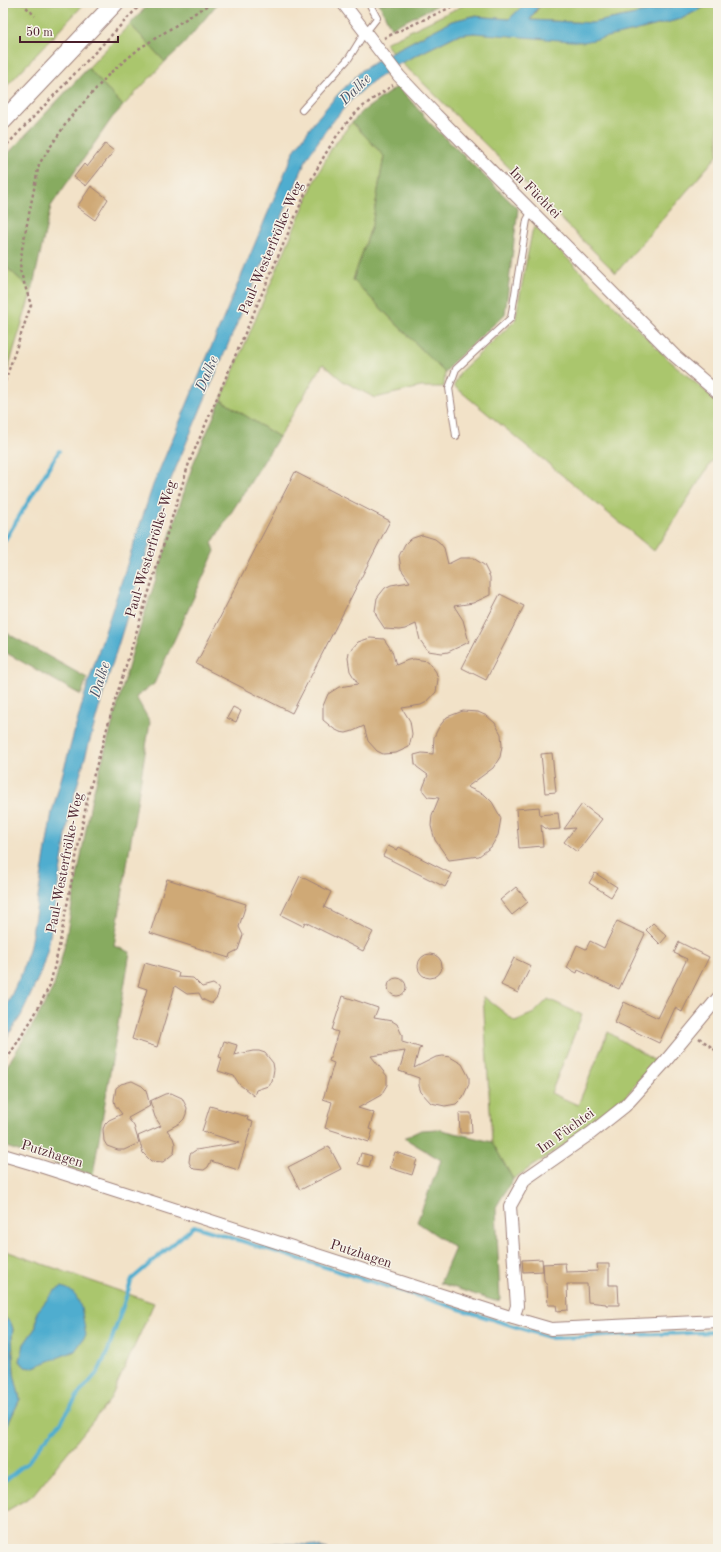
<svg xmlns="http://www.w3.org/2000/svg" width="721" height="1552" viewBox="0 0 721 1552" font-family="'Old Standard TT',serif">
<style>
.green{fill:#aac66d;stroke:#7a724c;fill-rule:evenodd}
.forest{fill:#87ab60;stroke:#686546}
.water{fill:#50adcf;stroke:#4d667d}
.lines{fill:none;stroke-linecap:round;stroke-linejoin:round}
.stream{stroke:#50adcf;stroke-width:4}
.building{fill:#cfa976}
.lane-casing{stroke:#9e807a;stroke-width:8}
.street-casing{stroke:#9e807a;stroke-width:14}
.secondary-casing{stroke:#9e807a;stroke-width:19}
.path{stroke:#9e807a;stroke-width:2.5;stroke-dasharray:3 3;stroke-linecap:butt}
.lane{stroke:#fff;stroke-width:6}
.street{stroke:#fff;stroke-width:12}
.secondary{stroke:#fff;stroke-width:17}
.labels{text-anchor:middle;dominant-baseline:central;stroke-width:3;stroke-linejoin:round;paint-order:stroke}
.street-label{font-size:14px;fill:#4a1f2b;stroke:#f7f3e8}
.water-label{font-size:15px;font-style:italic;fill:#4c5164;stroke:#f7f3e8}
</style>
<rect width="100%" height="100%" fill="#f7f3e8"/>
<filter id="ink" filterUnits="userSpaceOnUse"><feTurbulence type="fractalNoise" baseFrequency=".025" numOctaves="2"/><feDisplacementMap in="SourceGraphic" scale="8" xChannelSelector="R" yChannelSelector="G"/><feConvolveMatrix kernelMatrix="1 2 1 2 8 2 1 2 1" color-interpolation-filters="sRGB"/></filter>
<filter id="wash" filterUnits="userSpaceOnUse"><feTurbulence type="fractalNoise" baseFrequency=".012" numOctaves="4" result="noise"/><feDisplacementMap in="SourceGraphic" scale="16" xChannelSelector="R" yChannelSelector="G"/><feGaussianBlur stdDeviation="0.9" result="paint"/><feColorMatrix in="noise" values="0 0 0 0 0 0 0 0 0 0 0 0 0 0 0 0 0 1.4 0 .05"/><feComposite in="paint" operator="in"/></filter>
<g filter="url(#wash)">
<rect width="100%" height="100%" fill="#f2e2c8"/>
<path class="green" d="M3 3H85L3 90Z
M468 3H526L509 19 473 16 452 21 392 52 385 43Z
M542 3H680L674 6 592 23 530 20Z
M712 3H718V155L616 273 416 76 401 63 457 35 474 33 630 32 681 19Z
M130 24 165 62 123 106 88 68Z
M352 122 384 156 372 225 353 280 445 373 444 387H421L375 398 343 381 323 364 279 437 221 400 314 182 331 149Z
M535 226 669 360 718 402V452L654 551 454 386 460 372 515 321 532 232Z
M3 264 32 290 4 382 3 381Z
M483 996 515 1021 534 1013 548 999 582 1015 551 1093 578 1105 608 1032 655 1061 620 1103 588 1129 513 1179 492 1142Z
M3 1250 154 1303 110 1400 32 1496 3 1513V1430L8 1424 20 1399 14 1374 12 1337 13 1329 11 1323 3 1316ZM38 1312 75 1351 25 1367 20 1361 24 1344 36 1327Z"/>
<path class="forest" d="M150 3H218L183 45 165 62 130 24Z
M379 3H442L391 28Z
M88 68 123 106 112 118 51 206 32 290 3 264V159Z
M398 86 429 122 518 209 505 314 452 363 445 373 353 280 372 225 384 156 352 122 363 111Z
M221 400 279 437 212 543 215 551 154 684 136 697 150 722 114 946 130 952 93 1175 3 1146V1072L37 1018 54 986 64 948 92 797 133 650 193 464Z
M3 631 87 678 81 695 3 651Z
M438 1129 492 1142 513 1179 496 1207 500 1300 495 1301 440 1283 455 1248 417 1222 441 1160 404 1138 421 1130Z"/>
<path class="water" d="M526 3H542L537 8 530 20 592 23 674 6 680 3H712L681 19 630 32 584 42 474 33 457 35 401 63 373 81 349 102 326 130 307 158 166 491 103 694 70 811 48 948 40 974 21 1016 3 1043V1013L22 972 30 946 52 812 86 690 153 485 294 151 315 121 339 93 362 70 392 52 452 21 473 16 509 19Z
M62 1287C83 1292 82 1317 86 1335L75 1351 31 1368 25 1367 20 1361 24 1344 36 1327 37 1312 54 1291Z
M3 1316 11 1323 13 1329 12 1337 14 1374 20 1399 8 1424 3 1430Z
M276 1543 312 1545 328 1549H236Z"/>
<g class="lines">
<path class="stream" d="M3 543 59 451
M3 1482 27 1463 44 1441 62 1421 78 1395 98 1372 108 1351 132 1279 194 1226 552 1338 718 1332"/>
</g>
<g id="blocks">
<path class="building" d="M105 144 114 151 86 186 74 177 84 164 87 167Z
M91 186 108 199 95 220 77 207Z
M295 472 390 521 292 713 196 664Z
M422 535 435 539 440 543 444 548 448 564 460 558H473L484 565 490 577V595L473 603 454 606 463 620 469 642 448 652 442 653 428 651 420 640 416 624 405 629 399 630 385 629 377 617 375 611 377 598 385 588 391 585 410 582 401 569 399 556 405 544 410 539Z
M500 594 524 606 486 680 462 668Z
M370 638 384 639 392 651 396 665 408 660 414 659 428 661 436 672 438 679 436 692 427 702 421 705 402 708 410 721 412 734 409 747 396 753 383 754 377 751 368 741 364 726 353 731 346 733 340 732 334 729 323 720V706L328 694 339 687 358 684 350 671 348 658 349 652 358 642Z
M233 707 241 711 236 722 227 718Z
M463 711 478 712 487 716 495 723 501 734 502 746 500 757 493 768 467 787 485 795 492 802 501 818 498 835 491 847 479 856 449 860 435 840 431 826 432 815 439 798 428 797 423 791V788L428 775 417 767 415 764 414 755 422 753 433 754 434 737 439 727 447 717Z
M552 753 556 792 545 793 541 754Z
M582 804 602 819 577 852 564 842 575 828 564 829Z
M539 807 540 815 558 813 560 829 548 830 541 825 543 846 519 848 516 809Z
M388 846 397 850 399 847 452 874 445 887 383 856Z
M595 873 617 887 611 897 589 883Z
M300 876 331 892 324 907 373 932 363 951 305 922 303 926 281 915Z
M167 879 246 904 239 927 243 935 238 950 230 954 229 958 150 933Z
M516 887 528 902 512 915 500 900Z
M617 921 645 934 619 989 578 970 577 973 567 968 577 945 586 949 590 941 604 948Z
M653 923 667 936 660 944 646 930Z
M679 942 709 957 682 1012 675 1008 659 1043 615 1022 624 1002 658 1018 687 959 674 953Z
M418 966a12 12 0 1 1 24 0a12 12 0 1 1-24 0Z
M514 958 531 966 518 993 501 985Z
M145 963 179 973 178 977 193 978 202 987 213 984 216 986 219 990 217 997 212 1003H210L202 999 199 993 187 994 175 986 157 1047 132 1039 147 989 138 986Z
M388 987a9 9 0 1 1 18 0a9 9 0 1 1-18 0Z
M343 996 378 1008 374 1018 392 1021 397 1024 402 1035V1042L422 1048 419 1049 414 1068 436 1057 443 1056 450 1057 462 1064 469 1077V1084L463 1097 456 1104 445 1106 431 1103 421 1092 419 1086V1078L399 1071 405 1051 371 1056 387 1076V1085L381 1095 358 1108 374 1113 369 1129 373 1130 369 1142 325 1128 332 1102 323 1099 334 1063 329 1061 338 1032 332 1030Z
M224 1041 237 1045 234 1055 253 1051H259L265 1053 273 1063 274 1069 272 1081 268 1086 256 1090 254 1096 239 1084 234 1076 218 1071 222 1058 219 1057Z
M132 1081 142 1086 146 1090 150 1106 128 1118 134 1126 139 1143 124 1150H118L107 1146 104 1141 103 1129 105 1124 109 1120 122 1114 115 1105 114 1100 116 1088 121 1084Z
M171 1093 182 1098 187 1108 186 1114 184 1119 180 1123 167 1130 173 1138 175 1144 174 1153 163 1162 151 1161 143 1153 138 1136 161 1126 155 1117 150 1101 165 1094Z
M210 1106 248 1117 247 1120 253 1122 238 1170 211 1161 208 1167 204 1170 194 1169 191 1166 189 1162 190 1154 196 1150 239 1143 202 1131Z
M459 1113H471L472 1133H460Z
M329 1146 341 1169 300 1190 288 1167Z
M395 1152 417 1159 412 1175 390 1168Z
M361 1153 372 1156 369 1167 358 1164Z
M542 1259 543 1271 523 1272 522 1260Z
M565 1263 566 1272 598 1271 597 1264H609V1285H618L619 1305H606V1304L588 1302 587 1284H567L568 1310 557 1311 556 1305H548L547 1286 544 1280 543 1264Z"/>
</g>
</g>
<g filter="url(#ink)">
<use href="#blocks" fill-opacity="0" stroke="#9e807a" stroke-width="1"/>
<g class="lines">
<defs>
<path id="lane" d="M302 110 349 58 362 37 377 18 369 3
M456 436 449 388 456 369 511 318 527 220 532 211"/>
<path id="street" d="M343 3 399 76 436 115 675 356 718 393
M3 1155 37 1165 513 1318 551 1329 718 1321
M513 1318 517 1306 510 1206 525 1179 591 1133 625 1106 664 1063 718 998"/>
<path id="secondary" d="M3 121 115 3"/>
</defs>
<use href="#lane" class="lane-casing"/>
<use href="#street" class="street-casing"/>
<use href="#secondary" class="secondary-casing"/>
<path class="path" d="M22 3 35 16
M384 38 460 3
M3 149 142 3
M3 387 31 305 20 270 22 249 39 164 69 119 110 73 140 48 211 3
M699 1038 718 1052
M3 1065 34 1016 50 985 59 947 88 795 114 704 189 463 311 180C325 154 339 128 360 109 370 100 382 93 393 85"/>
<use href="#lane" class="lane"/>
<use href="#street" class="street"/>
<use href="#secondary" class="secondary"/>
</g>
</g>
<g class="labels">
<g class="street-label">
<text transform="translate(535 193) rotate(45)">Im Füchtei</text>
<text transform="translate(271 248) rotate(-67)">Paul-Westerfrölke-Weg</text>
<text transform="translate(151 549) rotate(-73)">Paul-Westerfrölke-Weg</text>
<text transform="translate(65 863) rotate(-79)">Paul-Westerfrölke-Weg</text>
<text transform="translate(566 1131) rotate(-36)">Im Füchtei</text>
<text transform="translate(52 1154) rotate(17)">Putzhagen</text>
<text transform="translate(361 1254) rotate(18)">Putzhagen</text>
</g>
<g class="water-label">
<text transform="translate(356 90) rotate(-45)">Dalke</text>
<text transform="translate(208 374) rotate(-67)">Dalke</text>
<text transform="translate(101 680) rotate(-73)">Dalke</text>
</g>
</g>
<rect width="721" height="1552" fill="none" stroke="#f7f3e8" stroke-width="16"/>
<path d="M20 36v6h98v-6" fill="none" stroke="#4a1f2b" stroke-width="2"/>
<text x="26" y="36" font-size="12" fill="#4a1f2b" stroke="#f7f3e8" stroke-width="3" paint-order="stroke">50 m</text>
</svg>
